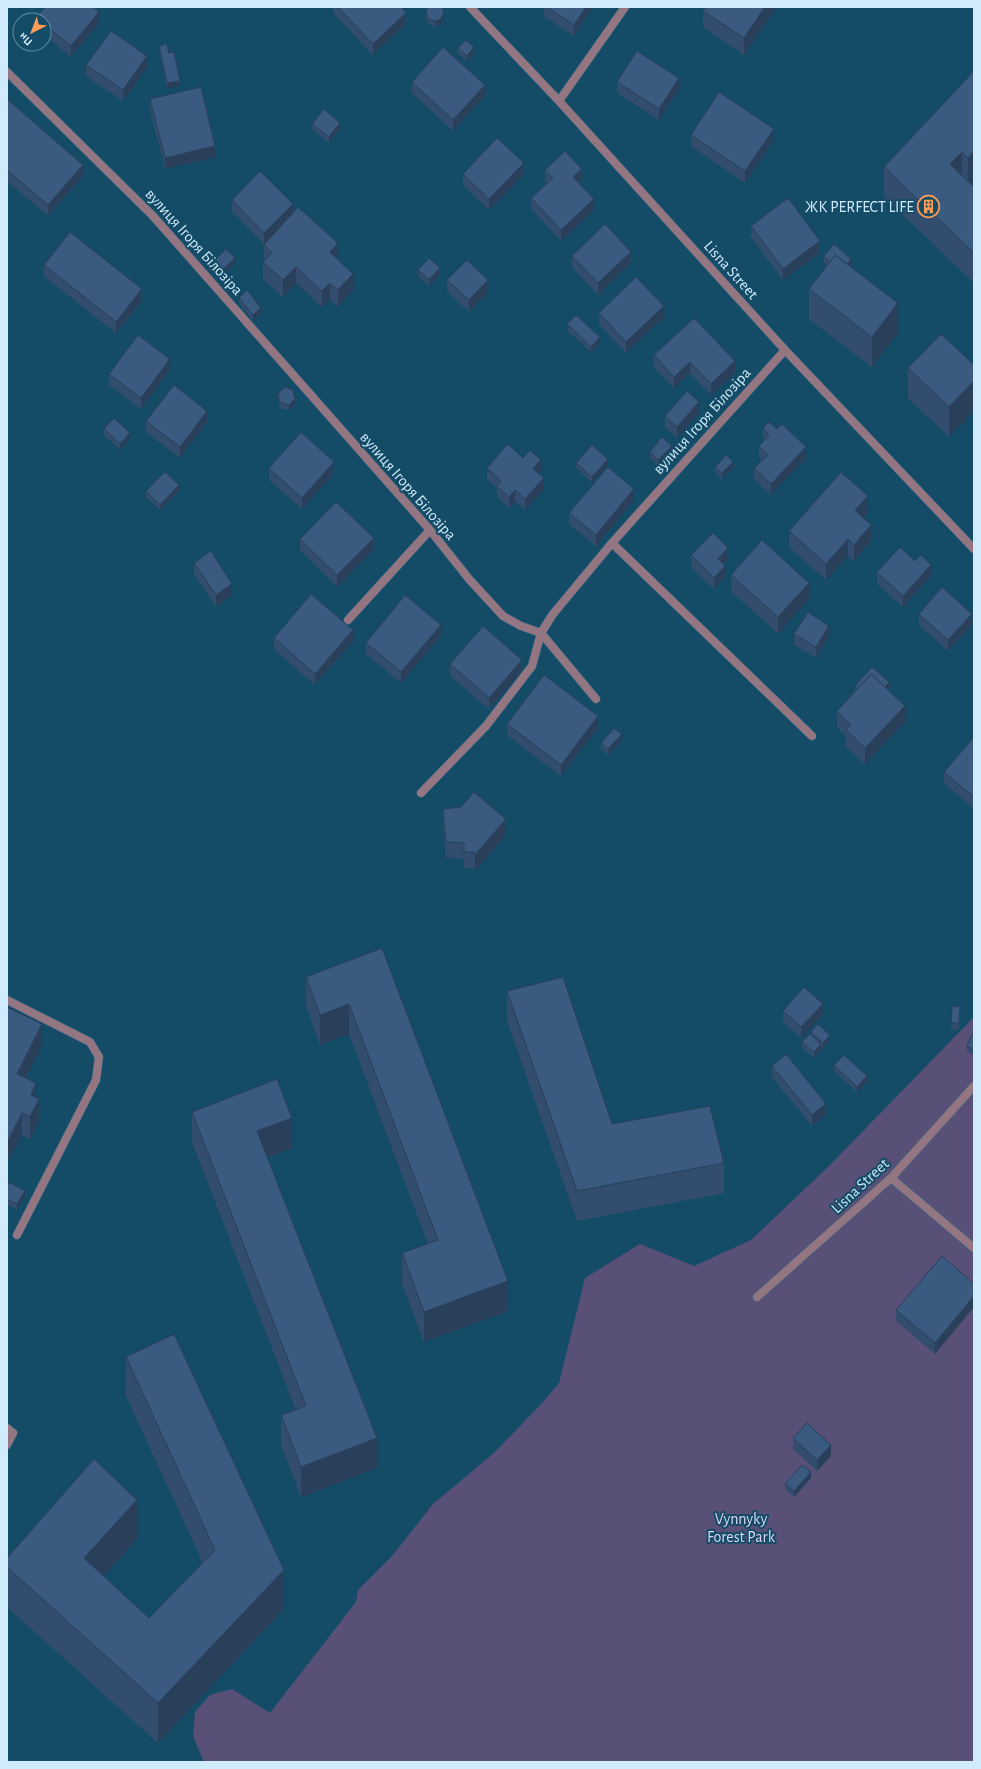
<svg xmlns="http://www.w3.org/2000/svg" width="981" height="1769" viewBox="0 0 981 1769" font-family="'Alegreya Sans',sans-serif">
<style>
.green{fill:#595078}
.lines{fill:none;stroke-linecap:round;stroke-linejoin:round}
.lane-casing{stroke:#366982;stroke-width:9}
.street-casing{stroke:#366982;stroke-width:9}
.lane{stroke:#937681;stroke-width:8}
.street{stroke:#937681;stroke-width:8}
.wall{fill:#334d6e}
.shaded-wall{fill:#293f5a}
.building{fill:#3b5a80;stroke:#293f5a}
.labels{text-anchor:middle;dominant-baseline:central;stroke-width:4;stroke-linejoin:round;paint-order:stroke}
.poi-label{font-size:16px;fill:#d0ebfb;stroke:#144c67;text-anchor:end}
.street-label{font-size:16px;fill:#d0ebfb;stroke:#144c67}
.park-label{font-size:16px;fill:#ddd6f8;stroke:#144c67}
</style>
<rect width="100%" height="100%" fill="#144c67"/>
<path class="green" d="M974 1017V1762H204L193 1736 195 1712 210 1695 232 1689 270 1713 356 1602 358 1590 393 1555 433 1504 494 1453 545 1400 559 1383 585 1278 640 1244 694 1266 751 1240 829 1166Z"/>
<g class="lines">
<defs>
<path id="lane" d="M612 543 812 736
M348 620 430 530
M421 793 486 726 532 666 541 633 596 699
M7 1000 90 1042 99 1057 96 1080 17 1235
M7 1445 13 1433"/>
<path id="street" d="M470 7 559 101 785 350 974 549
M7 72 153 216 430 530 469 579 503 616 521 626 541 633 553 614 612 543 785 350
M559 101 625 7
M891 1178 974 1248
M757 1297 891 1178 974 1086
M7 1428 13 1433"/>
</defs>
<use href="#lane" class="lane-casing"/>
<use href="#street" class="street-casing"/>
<use href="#lane" class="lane"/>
<use href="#street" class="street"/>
</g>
<path class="wall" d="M333 7H401L406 24 373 55 333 13Z
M544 7H593L574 36 544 16Z
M775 7V9L744 55 703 27V11Z
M426 12 444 18 441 24 435 27 429 24 426 18Z
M36 18 99 23 71 57 44 35V20H36Z
M159 46 169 53 180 86 167 89 159 51Z
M458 48 474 53 467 61 458 54Z
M86 65 147 67 123 101 86 76Z
M974 71V181L971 184 974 187V283L884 197V167Z
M412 82 485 96 453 131 412 93Z
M617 82 679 89 659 120 617 93Z
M7 99 83 176 48 216 7 181Z
M150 99 215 157 165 169 150 110Z
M312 124 340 128 329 143 312 129Z
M691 135 774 140 745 183 691 146Z
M545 170 582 180 579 183 594 210 561 241 531 209V198L547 183 545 181Z
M463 174H524L489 210 463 185Z
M232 200 293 213 338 260 353 290 338 307 330 299 322 307 296 283 283 297 263 279V262H264V244L232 211Z
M751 226 820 253 783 280 751 237Z
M572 256 631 263 598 295 572 267Z
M824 256 851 265 850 267 898 333 872 367 809 319V289L827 265 824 262Z
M235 263 219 279 210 271V265Z
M44 265 142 301 116 333 44 276Z
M418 270 440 274 429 286 418 276Z
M447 280 488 292 469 312 447 291Z
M239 298 261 314 253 321 239 303Z
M599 313 664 317 626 353 599 324Z
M694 318 735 373 711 395 690 373 674 388 654 367V355Z
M567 324 600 343 591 352 567 330Z
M974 365 949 437 908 398V368Z
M170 370 141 409 109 385V374Z
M278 393 295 404 289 410 280 408 278 399Z
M699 413 677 438 665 427V416Z
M146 421 207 422 180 458 146 432Z
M763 428 806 458 771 495 754 479V468L762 460 759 457V446L764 441 763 440Z
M104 429 130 439 120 450 104 435Z
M650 452H672L658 466 650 458Z
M523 458 541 471 539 474 544 489 525 510 515 501 509 508 497 497V488L487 479V468Z
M576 463 608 465 592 482 576 468Z
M715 467H733L722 479 715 472Z
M269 468 334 473 302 509 269 480Z
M146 491H179L160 510 146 497Z
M634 500 596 546 569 524V513Z
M868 512 863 517 871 541 854 561 848 556 826 580 789 547V531Z
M300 539 374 549 337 587 300 550Z
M691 555 728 559 723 564 725 577 714 589 691 567Z
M194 563 232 595 216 607 194 574Z
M877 572 931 576 903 607 877 584Z
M731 575 809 599 778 634 731 591Z
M919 614 972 625 948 651 919 625Z
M794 634 829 637 816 658 794 645Z
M441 636 401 683 366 654V643Z
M274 638 353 641 315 685 274 649Z
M450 664 522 671 489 709 450 676Z
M855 686 889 687 887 689 905 722 865 764 846 747V736L837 727V711L855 691Z
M507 724 598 728 561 776 507 735Z
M974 737V809L944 783V772Z
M622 740 608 755 601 748V743Z
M443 809 506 835 475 871 474 869 464 868V859L446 858 443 825Z
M382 948 508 1311 424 1342 402 1283V1253L428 1244 349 1034 320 1045 306 1006V977Z
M507 991 612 1124 724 1163V1193L577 1221 507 1021Z
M952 1006 960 1007 959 1029H951Z
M7 1007 42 1046 26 1078 36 1098 39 1121 30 1139 22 1135Z
M783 1011 823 1015 801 1038 783 1022Z
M811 1032 830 1040 823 1049 821 1047V1050L814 1058 802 1048V1042L811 1035Z
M974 1035V1055L967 1052V1046Z
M834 1065 867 1082 857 1092 834 1071Z
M772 1066 826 1115 812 1126 772 1077Z
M192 1112 292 1148 267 1158 377 1468 301 1497 281 1445V1415L296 1410 192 1142Z
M7 1186 25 1196 17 1210 7 1204Z
M942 1256 935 1354 896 1321V1310Z
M126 1357 284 1609 158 1743 7 1607V1567L137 1539 103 1576 149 1618 203 1563 126 1396Z
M793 1438 831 1456 817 1471 793 1449Z
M811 1478 794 1497 785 1489V1484Z"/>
<path class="shaded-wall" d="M586 7H593L574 36V25Z
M765 7H775V9L744 55V38Z
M99 12V23L71 57V46Z
M444 12V18L441 24 435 27V21Z
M406 13V24L373 55V44Z
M474 47V53L467 61V56Z
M147 56V67L123 101V90Z
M679 78V89L659 120V109Z
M180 81V86L167 89V83Z
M485 85V96L453 131V120Z
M340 123V128L329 143V137Z
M774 129V140L745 183V171Z
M215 146V157L165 169V158Z
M974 151V181L968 187V158Z
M962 152V182L950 164Z
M524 163V174L489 210V199Z
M83 165V176L48 216V205Z
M582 169V180L573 188V177Z
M594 199V210L561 241V230Z
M293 204V215L264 244V233Z
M820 241V253L783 280V269Z
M338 243V259L330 252Z
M631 252V263L598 295V283Z
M235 258V263L219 279V273Z
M851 259V265L840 277V271Z
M296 267V283L283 297V280Z
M440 268V274L429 286V280Z
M353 274V290L338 307V290Z
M488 280V292L469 312V300Z
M330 283V299L322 307V291Z
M142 289V301L116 333V322Z
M898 303V333L872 367V337Z
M664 306V317L626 353V342Z
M261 308V314L253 321V315Z
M600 337V343L591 352V347Z
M170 359V370L141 409V398Z
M735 361V373L711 395V384Z
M690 362V373L674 388V377Z
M974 381V411L949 437V407Z
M295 399V404L289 410V405Z
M699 402V413L677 438V427Z
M207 411V422L180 458V447Z
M130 433V439L120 450V444Z
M672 446V452L658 466V460Z
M806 447V458L771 495V484Z
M608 459V465L592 482V477Z
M541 460V471L533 480V469Z
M334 462V473L302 509V498Z
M733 462V467L722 479V473Z
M544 478V489L525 510V499Z
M179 485V491L160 510V505Z
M634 489V500L596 546V535Z
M515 490V501L509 508V497Z
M868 496V512L855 527V510Z
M871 525V541L854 561V545Z
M374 538V549L337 587V575Z
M848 539V556L826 580V564Z
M728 548V559L718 570V559Z
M931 565V576L903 607V596Z
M725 566V577L714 589V578Z
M809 583V599L778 634V617Z
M232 584V595L216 607V595Z
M972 614V625L948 651V640Z
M441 625V636L401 683V672Z
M829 626V637L816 658V647Z
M353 630V641L315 685V674Z
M522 660V671L489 709V698Z
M889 682V687L881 696V691Z
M905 706V722L865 764V748Z
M598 716V728L561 776V765Z
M622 734V740L608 755V749Z
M506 819V835L475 871V855Z
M349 1004V1034L320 1045V1015Z
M823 1004V1015L801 1038V1027Z
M42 1024V1046L17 1095V1074Z
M830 1035V1040L823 1049V1043Z
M821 1044V1050L814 1058V1052Z
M867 1076V1082L857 1092V1087Z
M36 1083V1104L31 1095Z
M39 1099V1121L30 1139V1117Z
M826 1104V1115L812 1126V1115Z
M22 1113V1135L7 1164V1143Z
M292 1118V1148L257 1161V1131Z
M25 1191V1196L17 1210V1204Z
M508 1281V1311L424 1342V1312Z
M974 1296V1307L935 1354V1343Z
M377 1438V1468L301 1497V1467Z
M831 1445V1456L817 1471V1460Z
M811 1472V1478L794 1497V1491Z
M137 1500V1539L84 1598V1558Z
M284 1570V1609L158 1743V1703Z"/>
<path class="building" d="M45 7H92L99 12 71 46 44 24V20H39L36 18Z
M338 7H401L406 13 373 44Z
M428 7H442L444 12 441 19 435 21 429 19 426 12Z
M547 7H586L574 25Z
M706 7H765L744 38 703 11Z
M111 31 147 56 123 90 86 65Z
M466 40 474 47 467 56 458 48Z
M167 44 169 53 174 52 180 81 167 83 159 46Z
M443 47 485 85 453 120 412 82Z
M637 51 679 78 659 109 617 82Z
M974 71V151L968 158 962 152 950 164 974 187V253L884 167Z
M201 87 215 146 165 158 150 99Z
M719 92 774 129 745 171 691 135Z
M7 99 83 165 48 205 7 170Z
M324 109 340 123 329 137 312 124Z
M497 138 524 163 489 199 463 174Z
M565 151 582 169 573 177 594 199 561 230 531 198 553 178 545 170Z
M260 171 293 204 264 233 232 200Z
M788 198 820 241 783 269 751 226Z
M298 207 338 243 330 252 353 274 338 290 330 283 322 291 296 267 283 280 263 262 272 253 264 245Z
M605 224 631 252 598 283 572 256Z
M70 232 142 289 116 322 44 265Z
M834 244 851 259 847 264 835 255 830 262 824 256Z
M226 249 235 258 219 273 210 265Z
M835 255 898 303 872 337 809 289Z
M429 258 440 268 429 280 418 270Z
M467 260 488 280 469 300 447 280Z
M636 277 664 306 626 342 599 313Z
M247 290 261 308 253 315 239 298Z
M576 315 600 337 591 347 567 324Z
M694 318 735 361 711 384 690 362 674 377 654 355Z
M941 334 974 365V381L949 407 908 368Z
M138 335 170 359 141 398 109 374Z
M174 385 207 411 180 447 146 421Z
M285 387 293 390 295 399 289 405 280 402 278 393Z
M687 391 699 402 677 427 665 416Z
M114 418 130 433 120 444 104 429Z
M769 422 777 429 782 424 806 447 771 484 754 468 768 455 759 446 769 435 763 428Z
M301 432 334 462 302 498 269 468Z
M662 437 672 446 658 460 650 452Z
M508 444 523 458 530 450 541 460 533 469 544 478 525 499 515 490 509 497 497 486 501 481 487 468Z
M592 445 608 459 592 477 576 463Z
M726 455 733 462 722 473 715 467Z
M608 467 634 489 596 535 569 513Z
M165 472 179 485 160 505 146 491Z
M841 472 868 496 855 510 871 525 854 545 848 539 826 564 789 531Z
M336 502 374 538 337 575 300 539Z
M713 533 728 548 718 559 725 566 714 578 691 555Z
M762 540 809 583 778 617 731 575Z
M900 547 915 561 921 555 931 565 903 596 877 572Z
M211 551 232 584 216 595 194 563Z
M942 587 972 614 948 640 919 614Z
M311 594 353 630 315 674 274 638Z
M405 595 441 625 401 672 366 643Z
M808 612 829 626 816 647 794 634Z
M483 626 522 660 489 698 450 664Z
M872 667 889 682 885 687 871 674 857 689 855 686Z
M871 674 905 706 865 748 846 730 851 725 837 711Z
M544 675 598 716 561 765 507 724Z
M614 728 622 734 608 749 601 743Z
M974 737V797L944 772Z
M474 792 506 819 475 855 474 852H464V843L446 842 443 809 461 807Z
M382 948 508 1281 424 1312 402 1253 438 1240 349 1004 320 1015 306 977Z
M563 977 612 1124 710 1106 724 1163 577 1191 507 991Z
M804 987 823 1004 801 1027 783 1011Z
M952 1006 960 1007 959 1023H951Z
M7 1007 42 1024 17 1074 36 1083 31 1095 39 1099 30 1117 22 1113 7 1143Z
M818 1024 830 1035 823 1043 811 1032Z
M810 1034 821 1044 814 1052 802 1042Z
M972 1034 974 1035V1050L967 1046Z
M786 1054 826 1104 812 1115 772 1066Z
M844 1055 867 1076 857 1087 834 1065Z
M277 1079 292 1118 257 1131 377 1438 301 1467 281 1415 306 1406 192 1112Z
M9 1182 25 1191 17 1204 7 1199V1186Z
M942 1256 974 1284V1296L935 1343 896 1310Z
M174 1334 284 1570 158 1703 7 1567V1558L94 1459 137 1500 84 1558 149 1618 215 1550 126 1357Z
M807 1423 831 1445 817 1460 793 1438Z
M802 1465 811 1472 794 1491 785 1484Z"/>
<defs>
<symbol id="building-ring" viewBox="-11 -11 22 22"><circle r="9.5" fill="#144c67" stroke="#fd9c56" stroke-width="1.5"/><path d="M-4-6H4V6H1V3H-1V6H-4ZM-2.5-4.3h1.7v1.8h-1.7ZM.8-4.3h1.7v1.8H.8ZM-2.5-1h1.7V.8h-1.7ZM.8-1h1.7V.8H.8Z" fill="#fd9c56"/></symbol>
</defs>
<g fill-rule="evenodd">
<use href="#building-ring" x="916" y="194" width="25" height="25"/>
</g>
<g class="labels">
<g class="poi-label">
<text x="914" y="207">ЖК PERFECT LIFE</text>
</g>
<g class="street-label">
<text transform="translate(194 242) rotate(48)">вулиця Ігоря Білозіра</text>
<text transform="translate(731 270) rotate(48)">Lisna Street</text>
<text transform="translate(702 421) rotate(-48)">вулиця Ігоря Білозіра</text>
<text transform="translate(408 486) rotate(49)">вулиця Ігоря Білозіра</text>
<text transform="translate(860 1186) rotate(-43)">Lisna Street</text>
</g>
<g class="park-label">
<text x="741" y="1519">Vynnyky<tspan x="741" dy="18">Forest Park</tspan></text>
</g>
</g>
<rect width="981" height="1769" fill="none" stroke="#d0ebfb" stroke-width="16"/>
<g transform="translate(32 32) rotate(222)"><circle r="19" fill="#144c67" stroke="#5f8ca2"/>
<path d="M0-3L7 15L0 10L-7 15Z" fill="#fd9c56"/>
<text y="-6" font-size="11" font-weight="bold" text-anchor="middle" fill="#d0ebfb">Пн</text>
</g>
</svg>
